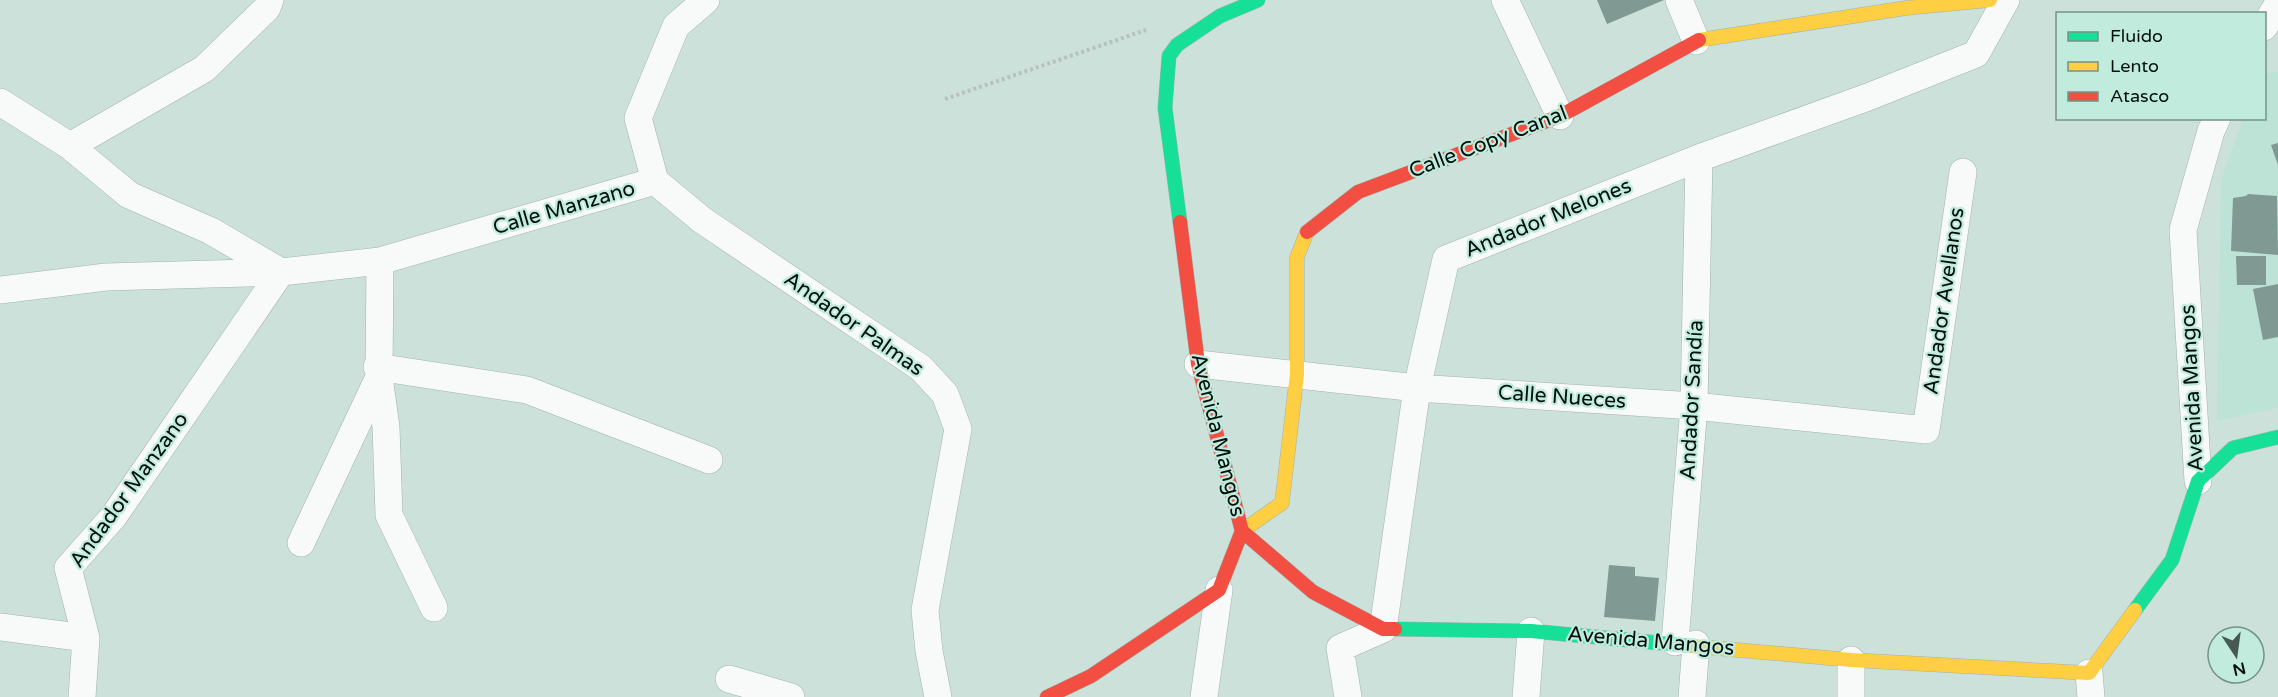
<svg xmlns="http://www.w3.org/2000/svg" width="2278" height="697" viewBox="0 0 2278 697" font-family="'Varela Round',sans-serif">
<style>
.built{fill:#bde3d7}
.building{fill:#809992}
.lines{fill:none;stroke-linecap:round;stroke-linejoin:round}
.street-casing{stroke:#a2b3ad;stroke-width:28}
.fast-casing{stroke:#a2b3ad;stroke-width:15}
.slow-casing{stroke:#a2b3ad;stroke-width:15}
.jam-casing{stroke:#a2b3ad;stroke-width:15}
.path{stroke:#b8c1bd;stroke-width:4;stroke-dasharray:3 3;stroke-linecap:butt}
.street{stroke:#f7faf9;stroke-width:27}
.fast{stroke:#16e098;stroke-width:14}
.slow{stroke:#ffcf43;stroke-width:14}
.jam{stroke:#f24e42;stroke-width:14}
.labels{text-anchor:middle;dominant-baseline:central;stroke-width:4.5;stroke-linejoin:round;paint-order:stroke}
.street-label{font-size:21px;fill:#02100b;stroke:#c1ebdd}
</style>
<rect width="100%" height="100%" fill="#cbe1da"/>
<path class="built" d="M2278 72V408L2217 421 2221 180 2243 119 2264 118 2265 74Z"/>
<path class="building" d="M1597 0H1664L1607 24Z
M2278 143V165L2271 145Z
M2248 194 2277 196 2278 255 2231 251 2233 198 2246 196Z
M2236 256H2266V285H2237Z
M2278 284V337L2263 340 2253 289Z
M1609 565 1635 567V576L1659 578 1655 621 1604 617Z"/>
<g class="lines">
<defs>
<path id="street" d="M1505 0 1560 116
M1679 0 1696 41
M2264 27 2278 4
M0 102 70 146 129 195 211 231 281 272 380 261 655 181
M70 146 204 69 267 8 270 0
M655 181 702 220 921 368 945 394 958 429 925 610 929 651 938 697
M655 181 638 118 676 26 706 0
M0 290 106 277 281 272
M1198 364 1417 388 1694 406 1926 430 1963 172
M377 367 527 390 709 460
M379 377 386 427 389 515 434 608
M2198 481 2183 230 2211 131 2217 118
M301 543 379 377 380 261
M0 627 86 638
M1675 642 1694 406 1699 158
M1851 660V697
M2089 673 2091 697
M729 679 791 697
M82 697 86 638 68 568 114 516 281 272
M1204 697 1219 590
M1348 697 1340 648 1383 629 1417 388 1446 259 1699 158 1868 97 1976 54 2006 0
M1526 697 1531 631
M1692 697 1696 644"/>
<path id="fast" d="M1180 222 1165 108 1169 56 1177 45 1220 16 1258 0
M2135 610 2172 560 2198 481 2233 448 2278 437
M1395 629 1531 631 1692 646"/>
<path id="slow" d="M1699 40 1906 8 1990 0
M1242 531 1282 503 1297 374V257L1307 232
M1692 646 1851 660 2089 673 2135 610"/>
<path id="jam" d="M1180 222 1198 364 1242 531 1313 592 1383 629H1395
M1307 232 1358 192 1560 116 1699 40
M1047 697 1091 676 1219 590 1242 531"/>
</defs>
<use href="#street" class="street-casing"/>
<use href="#fast" class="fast-casing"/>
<use href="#slow" class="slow-casing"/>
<use href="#jam" class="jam-casing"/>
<path class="path" d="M945 99 1146 30"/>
<use href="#street" class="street"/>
<use href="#fast" class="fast"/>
<use href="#slow" class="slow"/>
<use href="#jam" class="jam"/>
</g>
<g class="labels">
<g class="street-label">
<text transform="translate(1488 142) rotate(-21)">Calle Copy Canal</text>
<text transform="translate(564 208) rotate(-16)">Calle Manzano</text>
<text transform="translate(1548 218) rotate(-22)">Andador Melones</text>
<text transform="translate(1944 301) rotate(-82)">Andador Avellanos</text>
<text transform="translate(854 324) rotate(35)">Andador Palmas</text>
<text transform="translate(2192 388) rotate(-93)">Avenida Mangos</text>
<text transform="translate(1562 397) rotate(4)">Calle Nueces</text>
<text transform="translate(1692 400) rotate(-87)">Andador Sandía</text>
<text transform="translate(1218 435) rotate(76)">Avenida Mangos</text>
<text transform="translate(129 490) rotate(-54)">Andador Manzano</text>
<text transform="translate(1651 641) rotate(5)">Avenida Mangos</text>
</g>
</g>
<rect x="2056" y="12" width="210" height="108" fill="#c1ebdd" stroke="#759389" stroke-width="1.5"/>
<rect x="2068" y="32" width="30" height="9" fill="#16e098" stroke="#759389" stroke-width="1.5"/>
<text x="2110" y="42" font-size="18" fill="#02100b">Fluido</text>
<rect x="2068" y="62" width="30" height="9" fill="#ffcf43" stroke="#759389" stroke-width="1.5"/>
<text x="2110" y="72" font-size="18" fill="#02100b">Lento</text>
<rect x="2068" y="92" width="30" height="9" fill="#f24e42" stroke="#759389" stroke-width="1.5"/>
<text x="2110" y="102" font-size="18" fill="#02100b">Atasco</text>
<g transform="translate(2236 655) rotate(167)"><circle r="28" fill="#c1ebdd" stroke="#759389" stroke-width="1.5"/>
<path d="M0-4.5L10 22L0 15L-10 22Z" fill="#485953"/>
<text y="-9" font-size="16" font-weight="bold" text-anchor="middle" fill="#02100b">N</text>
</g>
</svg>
